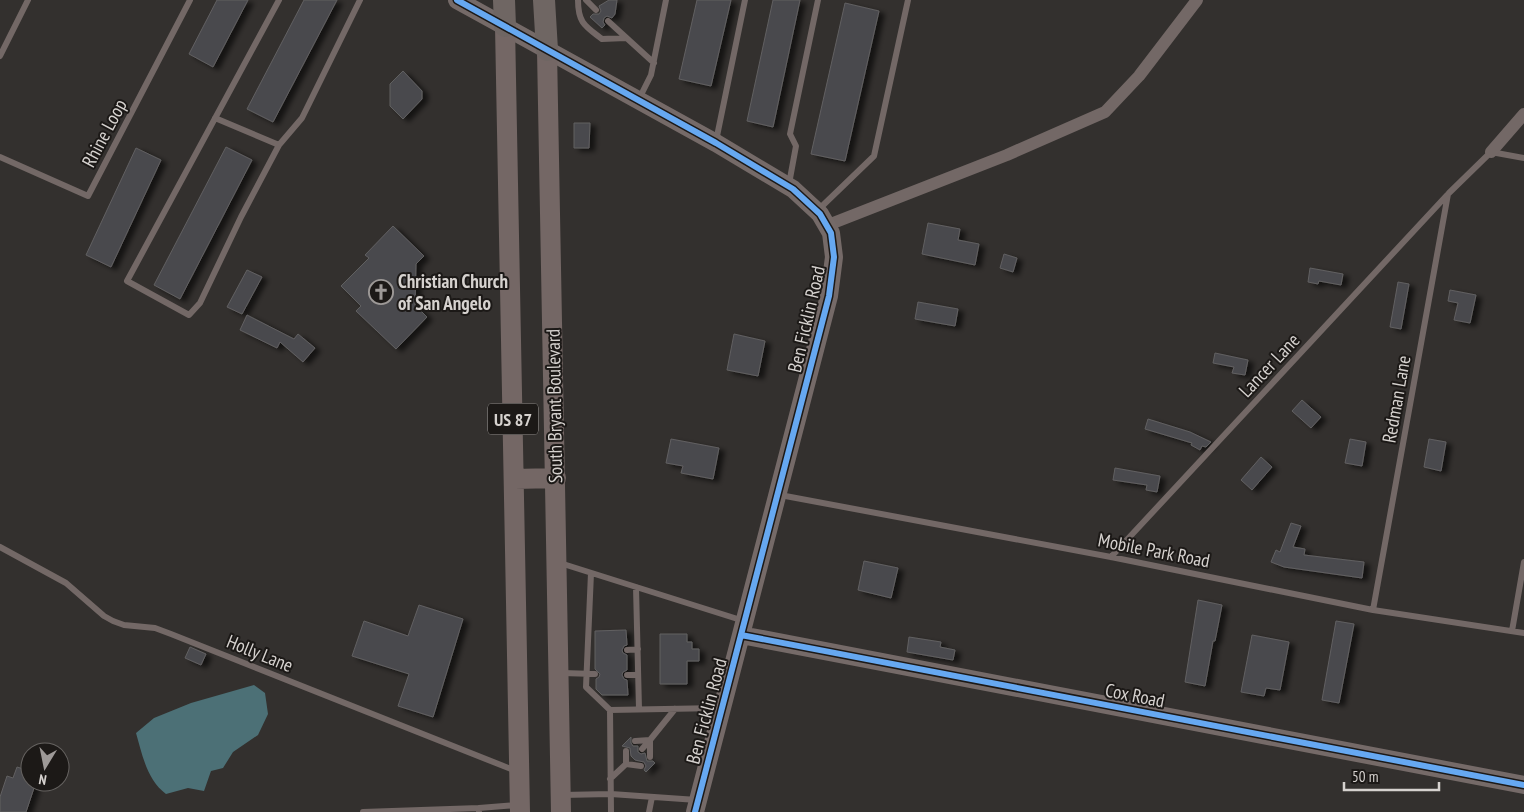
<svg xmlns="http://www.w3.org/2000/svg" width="1524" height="812" viewBox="0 0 1524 812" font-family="'PT Sans Narrow',sans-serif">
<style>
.water{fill:#4c7076}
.building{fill:#4a494e;stroke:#616061;filter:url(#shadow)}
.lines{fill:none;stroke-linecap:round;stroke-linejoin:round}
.lane{stroke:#736866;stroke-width:6}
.street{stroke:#736866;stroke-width:12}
.secondary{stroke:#756a68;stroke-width:18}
.primary{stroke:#746765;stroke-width:20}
.highway{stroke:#6f6663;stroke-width:22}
.cycleway-casing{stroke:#1c1917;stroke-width:9}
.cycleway{stroke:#66a8f1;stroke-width:6}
.labels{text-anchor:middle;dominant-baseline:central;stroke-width:4;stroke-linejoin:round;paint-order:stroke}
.shield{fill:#1c1917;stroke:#9e9a98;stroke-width:1}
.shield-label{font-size:18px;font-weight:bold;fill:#d6d2cf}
.street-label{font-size:19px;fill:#d6d2cf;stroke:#1c1917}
.poi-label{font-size:19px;font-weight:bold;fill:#d6d2cf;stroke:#1c1917;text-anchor:start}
</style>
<defs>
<filter id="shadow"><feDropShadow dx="5.5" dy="3" stdDeviation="2.5" flood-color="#0009"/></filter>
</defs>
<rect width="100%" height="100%" fill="#33302e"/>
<path class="water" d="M254 685 265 693 268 714 258 735 233 752 223 768 211 771 204 791 188 788 166 794C147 780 142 754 136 733L154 718 191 703Z"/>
<path class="building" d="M217 0H248L213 67 189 54Z
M304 0H337L273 122 247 109Z
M609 0H617L615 14 612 18 607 16 604 18 603 22 605 25 602 28 590 17 593 14H599L601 11 599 6Z
M697 0H731L711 86 679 79Z
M773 0H800L773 127 747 121Z
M845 3 879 11 845 161 811 154Z
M403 71 422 91V99L403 119 390 106V84Z
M574 123H590L589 148H574Z
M226 147 252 160 180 299 154 285Z
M136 148 161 160 111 267 86 255Z
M928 223 960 229 958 240 979 244 975 265 922 254Z
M393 226 424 256 416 264 415 305 427 317 396 349 356 311 361 306 341 286 369 258 365 255Z
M1004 254 1017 258 1013 272 1000 268Z
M1310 268 1343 274 1341 285 1319 281 1318 284 1308 282Z
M247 270 262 277 242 314 227 307Z
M1398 282 1409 284 1401 329 1390 327Z
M1450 290 1476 295 1470 323 1454 320 1458 303 1448 301Z
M918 302 958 309 955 326 915 319Z
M247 315 294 339 298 334 315 348 303 362 280 342 277 348 240 330Z
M734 334 765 341 758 376 727 370Z
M1215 353 1248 360 1245 375 1232 373 1234 367 1213 363Z
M1302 400 1321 417 1311 428 1292 411Z
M1148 419 1190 432 1211 442 1206 447 1202 446 1200 450 1191 445 1192 443 1145 429Z
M671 439 719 448 713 479 681 473 683 466 666 463Z
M1350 439 1366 442 1362 466 1345 463Z
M1429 439 1446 442 1441 471 1424 467Z
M1261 457 1272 467 1252 490 1241 480Z
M1115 468 1160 476 1157 492 1146 490 1147 485 1113 480Z
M1291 523 1301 526 1293 547 1305 549 1304 555 1364 562 1362 578 1284 567 1271 562 1276 550 1280 552Z
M864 561 898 568 891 598 858 590Z
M1198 600 1222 605 1215 641H1213L1205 686 1185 682Z
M419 605 463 619 433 717 398 706 409 674 352 656 364 621 408 636Z
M1336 621 1354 624 1339 703 1322 700Z
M626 630 627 645 624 646 622 650 623 653 627 655V670L623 672 622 675 624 679 627 680 628 695H602L596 689V679L599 677 600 674 595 669V631Z
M660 634H687V642H692V649H699V661H687V684H660Z
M1252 635 1289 642 1280 690 1266 688 1264 696 1241 692Z
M909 637 941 642 940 647 955 650 953 660 907 652Z
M190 647 206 654 201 665 185 658Z
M631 737V743L633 746H638V752L641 754 645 753 647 761H653L655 763 646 772 644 770 646 766 644 762 635 760 631 756 630 748 622 746Z
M17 767 30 771V782H36L26 812H0V797L7 776 13 778Z"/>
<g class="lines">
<path class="lane" d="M279 0 127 281 189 315 200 303 241 217 279 145 302 118 360 0
M578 0C578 23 585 26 602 39L626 38
M586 0 596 10
M608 21 654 63
M0 56 28 0
M639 99 651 75 666 0
M215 118 279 145
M716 141 745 0
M0 157 88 196 190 0
M789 184 796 146 790 134 818 0
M817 211 874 156 908 0
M780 495 1111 557 1373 610 1524 633
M0 547 66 583 104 616 113 621 124 625 155 628 171 634 516 771
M1111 557 1449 193 1491 152 1524 158
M560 563 744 621
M591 573 586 687 610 710
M636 587 639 709
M1373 610 1448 194
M1512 631 1524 562
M627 650 638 649
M562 673 595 674
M627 675H638
M635 741 650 740
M642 749 650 740
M626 751V764
M650 757V740L675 709
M610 779 626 764 641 766
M562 795 611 794 697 800
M479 811V808L516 805
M363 812 479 808
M611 812 610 710 719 708
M649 812 652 797"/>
<path class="street" d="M1491 152 1524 114
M828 225 1007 155 1105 112 1139 76 1197 0"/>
<path class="secondary" d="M457 0 716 143 793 189 820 214 831 233 834 257 829 296 695 812
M741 635 1524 785"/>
<path class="primary" d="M505 26 520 812
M547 50 561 812
M515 479 556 478"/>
<path class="highway" d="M504 0 505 26
M544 0 547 50"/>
<defs>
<path id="cycleway" d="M457 0 716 143 793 189 820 214 831 233 834 257 829 296 695 812
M741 635 1524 785"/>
</defs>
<use href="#cycleway" class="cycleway-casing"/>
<use href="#cycleway" class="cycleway"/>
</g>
<defs>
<symbol id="church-ring" viewBox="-11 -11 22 22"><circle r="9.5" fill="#1c1917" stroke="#9d9997" stroke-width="1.5"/><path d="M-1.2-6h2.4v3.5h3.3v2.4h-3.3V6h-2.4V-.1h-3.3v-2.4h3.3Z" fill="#9d9997"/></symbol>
</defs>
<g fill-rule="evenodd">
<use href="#church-ring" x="367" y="278" width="28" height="28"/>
</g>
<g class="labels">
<rect class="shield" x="488" y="403.5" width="50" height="31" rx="4"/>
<g class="shield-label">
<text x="513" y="419">US 87</text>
</g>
<g class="street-label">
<text transform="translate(104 133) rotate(-62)">Rhine Loop</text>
<text transform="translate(806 319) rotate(-77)">Ben Ficklin Road</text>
<text transform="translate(1269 365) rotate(-47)">Lancer Lane</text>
<text transform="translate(1396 399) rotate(-80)">Redman Lane</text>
<text transform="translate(554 406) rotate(-91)">South Bryant Boulevard</text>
<text transform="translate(1154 550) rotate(11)">Mobile Park Road</text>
<text transform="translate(260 653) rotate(22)">Holly Lane</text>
<text transform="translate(1135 695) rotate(11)">Cox Road</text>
<text transform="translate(706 711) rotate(-75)">Ben Ficklin Road</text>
</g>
<g class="poi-label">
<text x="398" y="281">Christian Church<tspan x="398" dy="22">of San Angelo</tspan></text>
</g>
</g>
<g transform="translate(45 767) rotate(190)"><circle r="24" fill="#1c1917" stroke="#666361"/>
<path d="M0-4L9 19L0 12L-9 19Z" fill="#9d9997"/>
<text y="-8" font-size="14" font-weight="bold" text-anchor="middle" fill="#d6d2cf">N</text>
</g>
<path d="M1344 782v8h95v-8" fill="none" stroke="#d6d2cf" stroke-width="2.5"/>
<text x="1352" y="782" font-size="15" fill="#d6d2cf" stroke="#1c1917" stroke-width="4" paint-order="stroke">50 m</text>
</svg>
